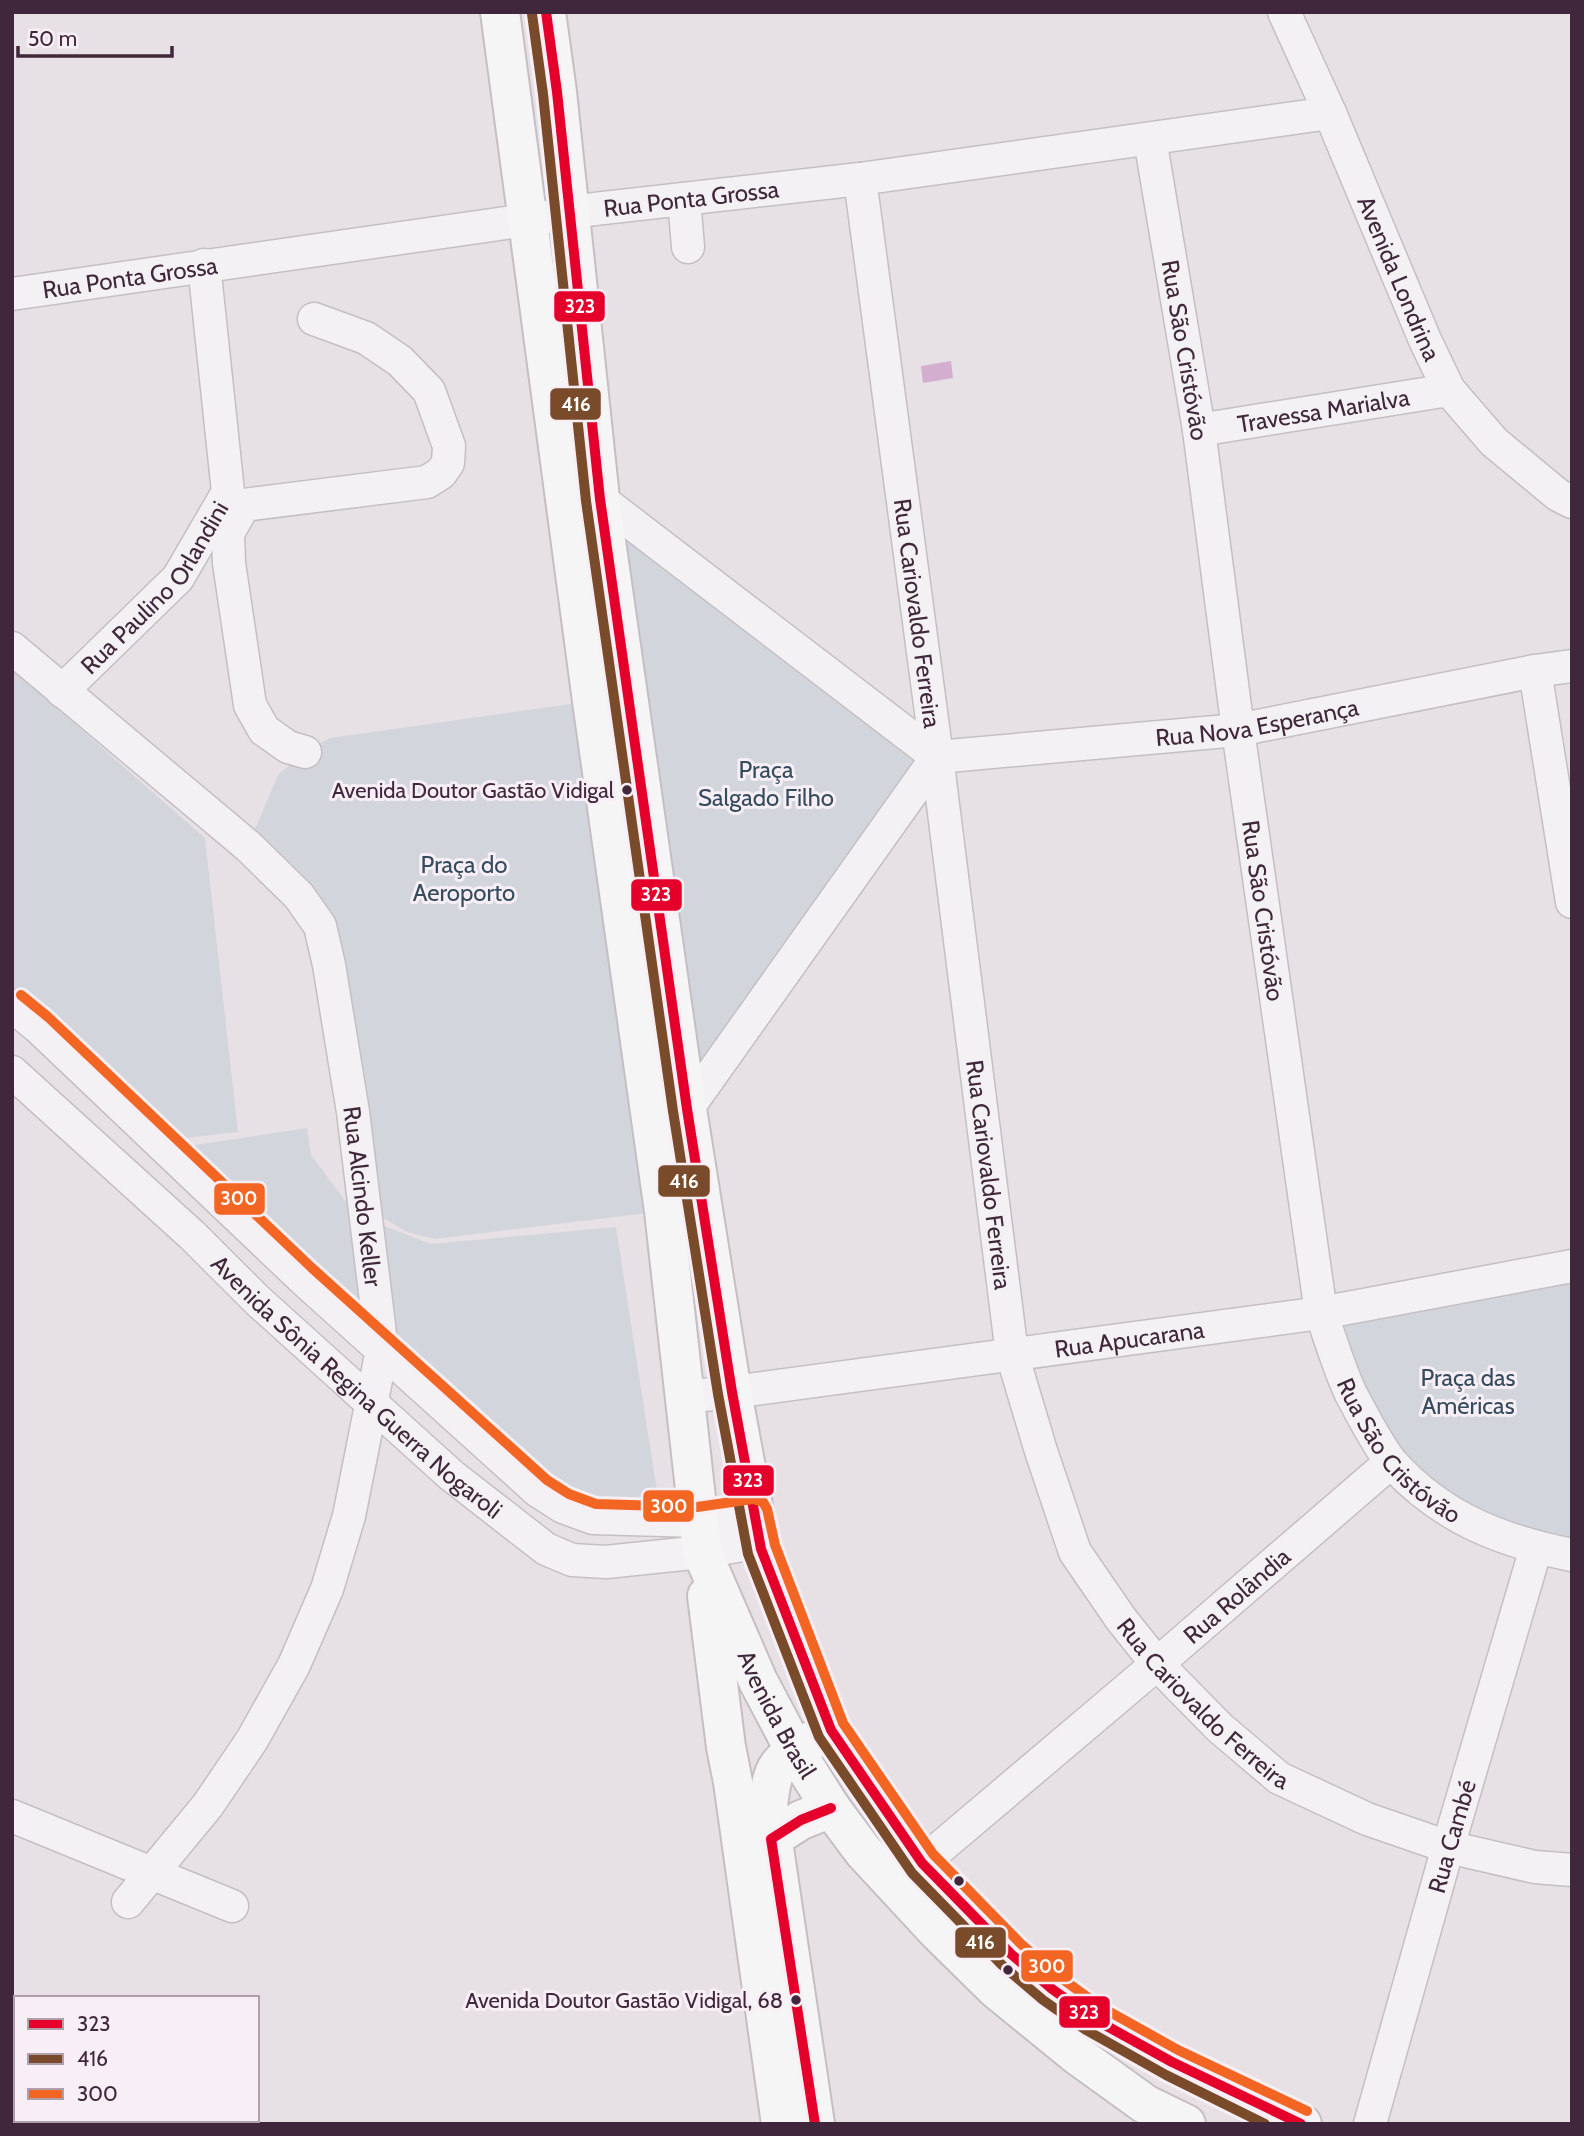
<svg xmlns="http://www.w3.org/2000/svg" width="1584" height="2136" viewBox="0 0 1584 2136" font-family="Cabin,sans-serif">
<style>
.green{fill:#d2d6dc}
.water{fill:#d3aecf}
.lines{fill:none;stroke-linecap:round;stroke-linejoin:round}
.minor-casing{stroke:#c5bfc4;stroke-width:35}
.major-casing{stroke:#c5bec3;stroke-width:42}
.minor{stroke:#f3f1f3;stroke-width:32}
.major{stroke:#f6f5f6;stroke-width:38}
.bus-1-casing{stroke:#f7eff5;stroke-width:16}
.bus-2-casing{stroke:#f7eff5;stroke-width:16}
.bus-3-casing{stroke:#f7eff5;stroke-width:16}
.bus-1{stroke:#e4002b;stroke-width:10}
.bus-2{stroke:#7a4b2a;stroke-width:10}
.bus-3{stroke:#f26522;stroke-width:10}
.bus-dot{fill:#41273b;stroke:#f7eff5;stroke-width:2.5}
.labels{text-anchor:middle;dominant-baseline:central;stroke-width:6;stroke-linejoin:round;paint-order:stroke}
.bus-label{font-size:22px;fill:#41273b;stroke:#f7eff5;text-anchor:end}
.street-label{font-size:24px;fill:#41273b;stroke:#f7eff5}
.park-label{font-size:24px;fill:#344c5e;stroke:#f7eff5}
.line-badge{stroke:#f7eff5;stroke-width:2.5}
.badge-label{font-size:19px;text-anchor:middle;font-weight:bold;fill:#fff}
</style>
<rect width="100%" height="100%" fill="#e7e1e6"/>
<path class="green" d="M600 499 937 757 687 1109Z
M12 669 205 838 238 1132 177 1139 12 991Z
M592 701 664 1211 435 1239 407 1232 365 1207 329 965 248 846 278 775 305 752 330 738Z
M307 1128 311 1155 356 1215 431 1244 616 1227 659 1504 579 1500 493 1436 182 1147Z
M1572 1266V1555L1536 1548 1391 1462 1321 1315Z"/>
<path class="water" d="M951 361 953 378 923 383 921 366Z"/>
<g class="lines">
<defs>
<g id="minor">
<path id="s1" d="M1284 12 1330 113 1425 340 1449 390 1494 442 1558 495 1572 502"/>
<path id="s2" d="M1150 139 1199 430 1238 730 1321 1313C1331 1340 1339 1369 1351 1394 1360 1411 1381 1451 1393 1464 1442 1518 1501 1541 1572 1555"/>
<path id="s3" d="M860 179 937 757 1012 1354 1041 1451 1075 1552 1121 1619 1157 1664 1220 1728 1279 1778 1367 1819 1448 1847 1535 1867 1572 1870"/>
<path d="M684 199 688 247"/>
<path id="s4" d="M12 294 554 216 568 212 860 179 1330 113"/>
<path id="s5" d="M1199 430 1449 390"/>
<path d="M600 499 937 757"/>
<path id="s6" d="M12 648 248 846 299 896 320 926 329 965 353 1112 382 1350 349 1516 327 1589 294 1665 252 1740 208 1805 128 1902"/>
<path d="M1535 671 1572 902"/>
<path id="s7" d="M62 691 178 578 228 492 204 265"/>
<path d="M305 752 288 747 264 730 250 705 229 563 228 533 244 505 427 482 441 473 448 463 449 446 429 391 400 361 366 338 314 319"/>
<path id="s8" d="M937 757 1238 730 1535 671 1572 666"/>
<path d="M12 1006 38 1027 302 1278 538 1491 563 1507 593 1518 698 1521 754 1513"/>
<path id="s9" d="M12 1072 193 1236 257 1300 451 1475 546 1549 572 1560 606 1562 702 1552 760 1542"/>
<path d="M687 1109 937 757"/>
<path id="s10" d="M683 1396 718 1394 1321 1313 1572 1266"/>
<path d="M12 1816 232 1906"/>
<path id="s11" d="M922 1863 1157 1664 1391 1462"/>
<path id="s12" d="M1370 2124 1448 1847 1536 1548"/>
</g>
<g id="major">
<path id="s13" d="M500 12 592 701 664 1211 702 1552 758 1681 795 1751 831 1808 863 1851 938 1932 996 1989 1077 2055 1145 2104 1186 2124"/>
<path d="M546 12 557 92 600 499 687 1109 732 1392 761 1549 831 1730 922 1863 1011 1954 1052 1989 1094 2019 1172 2062 1273 2112 1302 2124"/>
<path d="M707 1596 726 1747 733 1782 781 2124"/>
<path d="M771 1839 801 1820 831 1808"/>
<path d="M815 2124 768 1808C772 1762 778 1762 816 1738"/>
</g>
</defs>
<use href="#minor" class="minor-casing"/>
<use href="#major" class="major-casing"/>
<use href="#minor" class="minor"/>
<use href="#major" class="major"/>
<defs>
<path id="bus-1" d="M546 12 557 92 600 499 687 1109 732 1392 761 1549 831 1730 922 1863 1011 1954 1052 1989 1094 2019 1172 2062 1301 2124
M815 2124 771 1839 801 1820 831 1808"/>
<path id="bus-2" d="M532 14 543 94 586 501 673 1111 718 1394 748 1554 819 1737 912 1873 1002 1965 1043 2000 1086 2030 1166 2075 1265 2124"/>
<path id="bus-3" d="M21 995 48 1017 312 1268 547 1480 569 1494 596 1504 697 1507 753 1499 763 1502 767 1509 775 1545 843 1723 933 1854 1021 1944 1061 1978 1101 2007 1178 2050 1307 2111"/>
</defs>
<use href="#bus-1" class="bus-1-casing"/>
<use href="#bus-2" class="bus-2-casing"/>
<use href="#bus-3" class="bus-3-casing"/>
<use href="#bus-1" class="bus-1"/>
<use href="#bus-2" class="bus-2"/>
<use href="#bus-3" class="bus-3"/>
</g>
<g class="bus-dot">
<circle cx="627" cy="790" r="6"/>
<circle cx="959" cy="1881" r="6"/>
<circle cx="1008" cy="1970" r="6"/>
<circle cx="796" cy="2000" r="6"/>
</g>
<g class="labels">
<g class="bus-label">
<text x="614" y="790">Avenida Doutor Gastão Vidigal</text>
<text x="783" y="2000">Avenida Doutor Gastão Vidigal, 68</text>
</g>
<g class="street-label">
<text stroke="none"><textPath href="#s4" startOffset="686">Rua Ponta Grossa</textPath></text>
<text stroke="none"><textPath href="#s4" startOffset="119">Rua Ponta Grossa</textPath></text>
<text stroke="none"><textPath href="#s1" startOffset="290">Avenida Londrina</textPath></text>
<text stroke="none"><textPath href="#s2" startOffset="214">Rua São Cristóvão</textPath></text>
<text stroke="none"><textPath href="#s5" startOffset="126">Travessa Marialva</textPath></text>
<text stroke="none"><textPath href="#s7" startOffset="140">Rua Paulino Orlandini</textPath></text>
<text stroke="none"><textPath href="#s3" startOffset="438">Rua Cariovaldo Ferreira</textPath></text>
<text stroke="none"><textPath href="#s8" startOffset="322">Rua Nova Esperança</textPath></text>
<text stroke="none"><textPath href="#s2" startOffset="780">Rua São Cristóvão</textPath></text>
<text stroke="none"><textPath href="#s3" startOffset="1004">Rua Cariovaldo Ferreira</textPath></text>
<text stroke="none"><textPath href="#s6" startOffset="690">Rua Alcindo Keller</textPath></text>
<text stroke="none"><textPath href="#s10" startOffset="450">Rua Apucarana</textPath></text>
<text stroke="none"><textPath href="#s9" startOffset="467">Avenida Sônia Regina Guerra Nogaroli</textPath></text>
<text stroke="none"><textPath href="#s2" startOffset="1348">Rua São Cristóvão</textPath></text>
<text stroke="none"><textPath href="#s11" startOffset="413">Rua Rolândia</textPath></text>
<text stroke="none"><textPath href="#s3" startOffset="1592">Rua Cariovaldo Ferreira</textPath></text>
<text stroke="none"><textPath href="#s13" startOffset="1732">Avenida Brasil</textPath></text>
<text stroke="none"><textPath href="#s12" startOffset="299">Rua Cambé</textPath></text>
</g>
<g class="park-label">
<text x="766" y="769">Praça<tspan x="766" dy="28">Salgado Filho</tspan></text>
<text x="464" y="864">Praça do<tspan x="464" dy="28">Aeroporto</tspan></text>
<text x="1468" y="1377">Praça das<tspan x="1468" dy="28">Américas</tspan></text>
</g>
</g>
<g class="line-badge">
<rect x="553" y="290" width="53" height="33" rx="7" fill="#e4002b"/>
<rect x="549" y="387" width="53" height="34" rx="7" fill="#7a4b2a"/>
<rect x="630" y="878" width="53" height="34" rx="7" fill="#e4002b"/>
<rect x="657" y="1164" width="54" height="34" rx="7" fill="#7a4b2a"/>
<rect x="213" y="1182" width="53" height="34" rx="7" fill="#f26522"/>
<rect x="722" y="1464" width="53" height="33" rx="7" fill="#e4002b"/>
<rect x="642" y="1489" width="53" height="34" rx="7" fill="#f26522"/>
<rect x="954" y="1926" width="53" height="33" rx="7" fill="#7a4b2a"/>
<rect x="1020" y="1949" width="54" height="34" rx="7" fill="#f26522"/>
<rect x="1058" y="1995" width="53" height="34" rx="7" fill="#e4002b"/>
</g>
<g class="badge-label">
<text x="580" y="313">323</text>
<text x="576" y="411">416</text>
<text x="656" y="901">323</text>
<text x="684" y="1188">416</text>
<text x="239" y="1205">300</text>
<text x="748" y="1487">323</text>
<text x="669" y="1513">300</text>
<text x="980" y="1949">416</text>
<text x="1047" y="1973">300</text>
<text x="1084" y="2019">323</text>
</g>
<rect width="1584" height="2136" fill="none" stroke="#41273b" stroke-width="28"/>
<rect x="14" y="1996" width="245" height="126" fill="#f7eff5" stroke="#ae9fab" stroke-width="2"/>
<rect x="28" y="2019" width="35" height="10" fill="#e4002b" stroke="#ae9fab" stroke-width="2"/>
<text x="77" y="2031" font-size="21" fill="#41273b">323</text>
<rect x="28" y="2054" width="35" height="10" fill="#7a4b2a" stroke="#ae9fab" stroke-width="2"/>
<text x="77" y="2066" font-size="21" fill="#41273b">416</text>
<rect x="28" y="2089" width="35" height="10" fill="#f26522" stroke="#ae9fab" stroke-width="2"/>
<text x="77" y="2101" font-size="21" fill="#41273b">300</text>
<path d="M18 46v10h154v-10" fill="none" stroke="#41273b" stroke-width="3.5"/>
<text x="28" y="46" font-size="21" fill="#41273b" stroke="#f7eff5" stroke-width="5" paint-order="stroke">50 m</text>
</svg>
